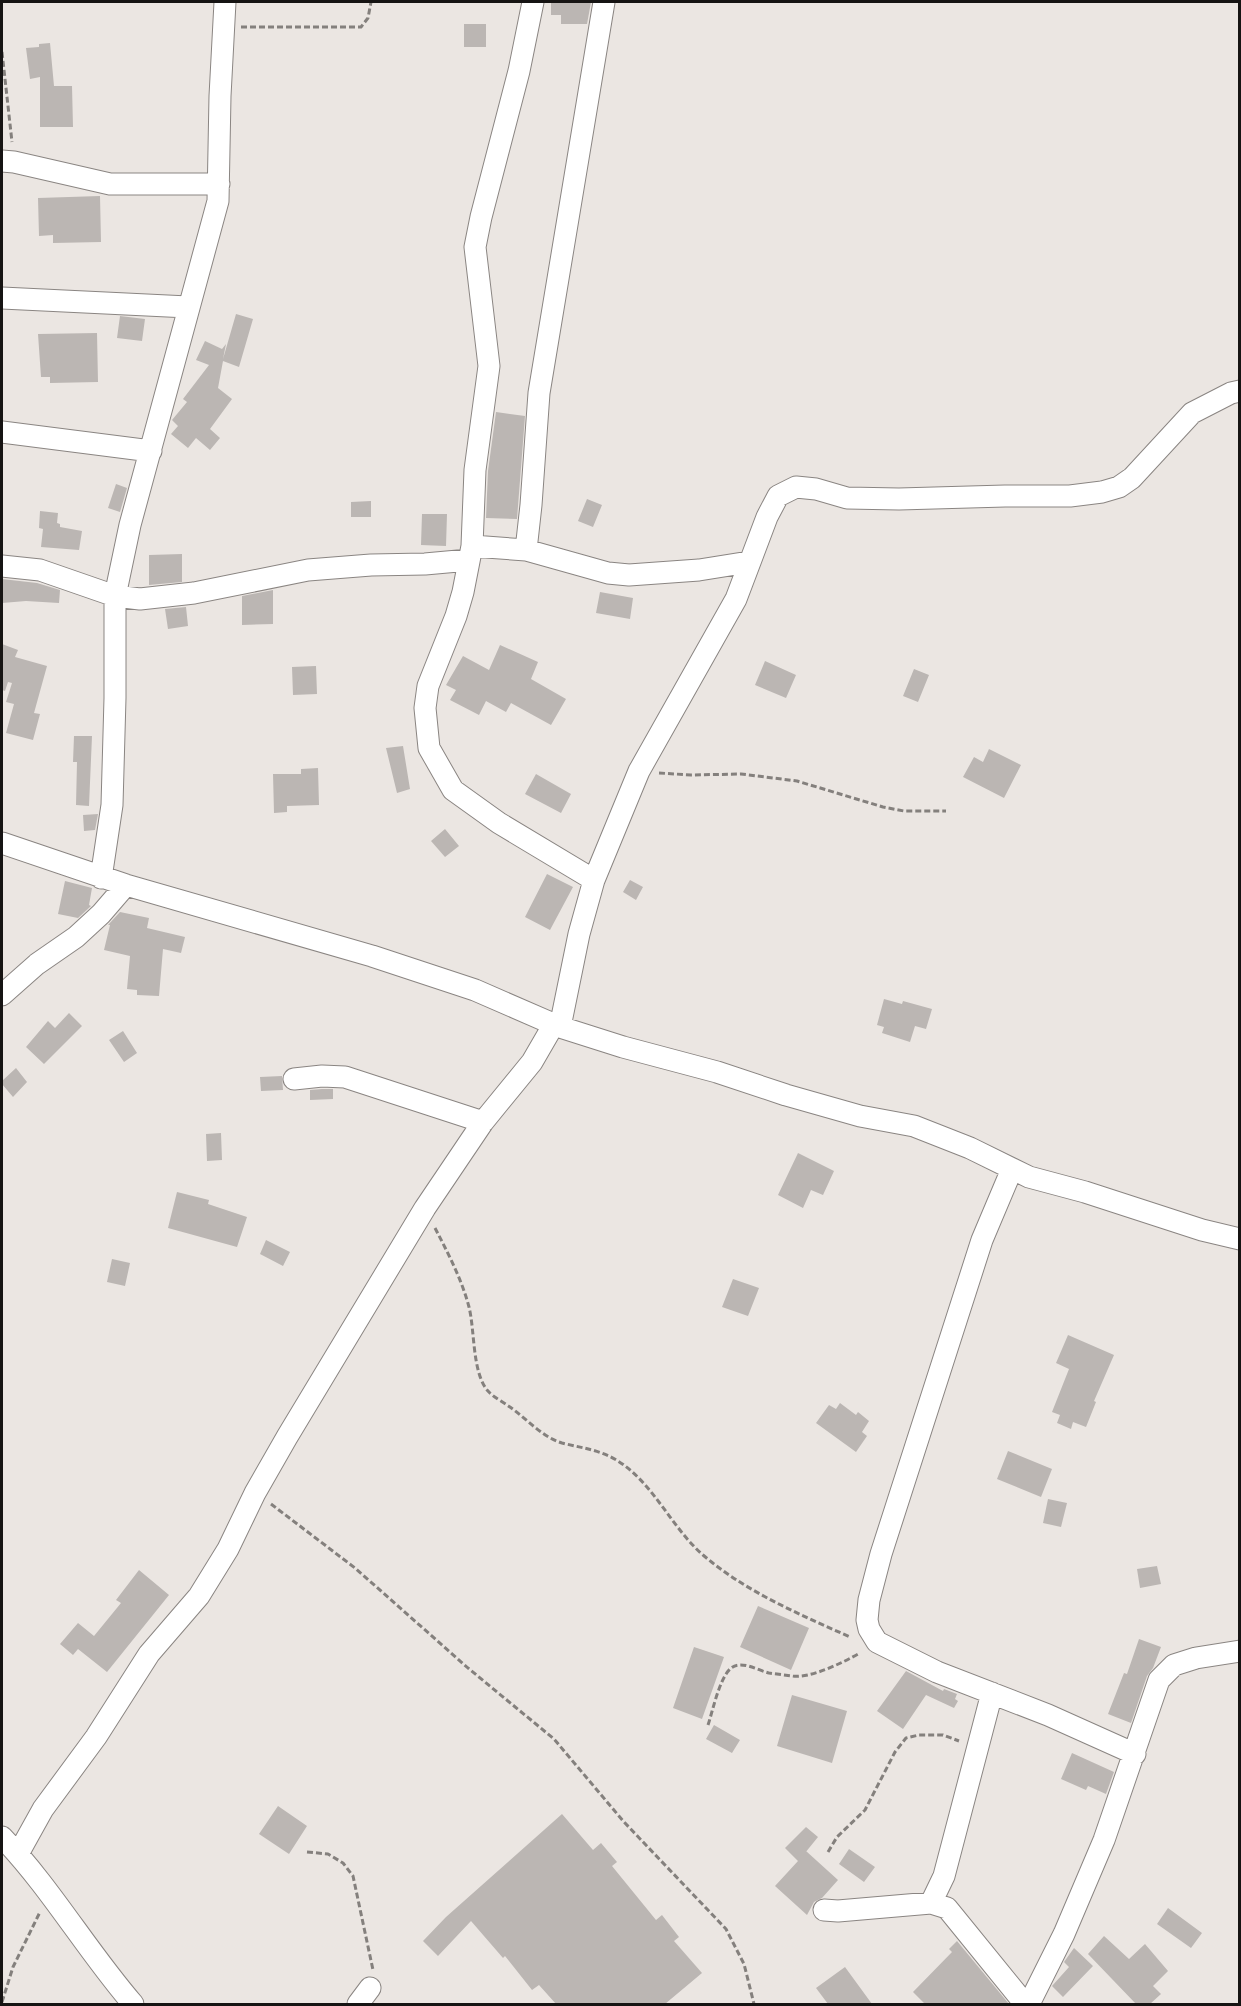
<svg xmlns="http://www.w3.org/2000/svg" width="1241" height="2006" viewBox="0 0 1241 2006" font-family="Barlow,sans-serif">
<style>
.building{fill:#bbb6b3}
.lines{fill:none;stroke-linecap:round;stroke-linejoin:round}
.minor-casing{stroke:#8a8582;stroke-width:23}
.path{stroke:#84807d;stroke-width:3;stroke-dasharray:6 3;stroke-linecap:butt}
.minor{stroke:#fff;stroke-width:21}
</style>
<rect width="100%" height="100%" fill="#ebe6e2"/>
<path class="building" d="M551 2H591L587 24H561V15H551Z
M464 24H486V47H464Z
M50 43 54 86H72L73 127H40V77L30 79 26 48 39 47V44Z
M100 196 101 242 53 243V235L39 236 38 198Z
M236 314 253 319 239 367 223 361 218 388 232 399 210 429 220 438 210 450 196 438 188 448 171 434 178 426 172 420 187 402 183 399 209 365 196 360 205 341 222 349 226 344 223 359Z
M120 316 145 319 142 341 117 338Z
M97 333 98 382 50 383V377H41L38 334Z
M496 412 525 416 517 519 486 518 488 471Z
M116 484 127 488 120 512 108 508Z
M587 499 602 505 593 527 578 521Z
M371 501V517H351V502Z
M40 511 58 513 57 523 60 524V527L82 531 79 550 41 547 43 529 39 528Z
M422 514H447L446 546 421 545Z
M182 554V582L149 585V555Z
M2 579 37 583 60 590 59 603 26 601 2 603Z
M273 590V624L242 625V596Z
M600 592 633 598 630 619 596 613Z
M186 607 188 626 168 629 165 609Z
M2 644 18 650 15 657 47 666 34 713 40 714 33 740 6 733 14 704 6 702 12 683 8 682 5 691 2 690Z
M500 645 538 662 531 679 566 699 551 725 511 703 506 712 486 701 479 715 450 700 456 690 446 685 463 656 489 670Z
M765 661 796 675 786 698 755 685Z
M316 666 317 694 293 695 292 667Z
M914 669 929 675 918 702 903 696Z
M74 736H92L89 806 76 805 77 762H73Z
M403 746 410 789 397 793 386 748Z
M989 749 1021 765 1004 798 963 777 974 757 983 762Z
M318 768 319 805 287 806V812L274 813 273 774H301V769Z
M536 774 571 794 561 813 525 794Z
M98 814 95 830 84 831 83 815Z
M445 829 459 846 445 857 431 841Z
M547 874 573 887 550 930 525 917Z
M630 880 643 887 636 900 623 892Z
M65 881 92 888 89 905 91 906 78 918 58 914Z
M120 912 149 918 147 928 185 937 181 953 163 949 159 996 137 995V990L127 989 130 956 104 950 110 925H108Z
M884 999 902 1004 903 1001 932 1009 926 1029 915 1026 910 1042 882 1033 884 1027 877 1025Z
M69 1013 82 1026 44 1064 26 1047 48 1021 55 1028Z
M123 1031 137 1053 124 1062 109 1040Z
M16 1068 27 1082 13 1097 2 1084V1081Z
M282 1076 283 1090 261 1091 260 1077Z
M322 1089H333V1099L310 1100V1090Z
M221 1133 222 1160 207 1161 206 1134Z
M798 1153 834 1171 823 1195 811 1190 803 1208 778 1195Z
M177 1192 209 1200 208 1204 247 1217 237 1247 168 1228Z
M266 1240 290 1252 283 1266 260 1254Z
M112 1259 130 1263 125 1286 107 1282Z
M733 1279 759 1288 748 1316 722 1307Z
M1068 1335 1114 1355 1094 1401 1096 1402 1086 1427 1073 1422 1071 1429 1057 1423 1060 1415 1052 1412 1069 1369 1056 1363Z
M840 1403 856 1415 858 1412 869 1421 862 1432 867 1436 856 1452 816 1423 829 1405 836 1409Z
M1008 1451 1052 1469 1041 1497 997 1479Z
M1048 1499 1067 1503 1061 1527 1043 1523Z
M1157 1566 1161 1584 1140 1588 1137 1569Z
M139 1570 169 1595 107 1672 78 1649 73 1655 60 1644 78 1623 94 1636 121 1603 116 1600Z
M758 1606 809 1628 791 1670 740 1647Z
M1139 1639 1161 1647 1153 1668 1147 1676 1131 1723 1108 1714 1124 1673 1127 1674Z
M694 1647 724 1657 702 1719 673 1708Z
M906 1671 943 1691 944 1689 957 1694 955 1699 958 1701 954 1708 926 1695 903 1729 877 1711Z
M792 1695 847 1711 832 1763 777 1746Z
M714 1725 740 1740 732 1753 706 1739Z
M1072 1753 1114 1772 1106 1794 1088 1786 1086 1790 1061 1779Z
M278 1806 307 1826 289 1854 259 1834Z
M562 1814 593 1850 601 1843 617 1862 612 1866 656 1920 662 1915 679 1937 674 1941 702 1973 665 2004H556L539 1985 532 1990 505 1956 503 1958 471 1921 438 1956 423 1941 446 1917Z
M806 1827 818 1837 805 1853 806 1851 838 1880 822 1898 814 1902 807 1915 775 1886 798 1861 785 1848Z
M849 1849 875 1867 864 1882 839 1864Z
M1168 1908 1202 1933 1191 1948 1157 1924Z
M1104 1936 1129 1959 1145 1944 1168 1971 1153 1986 1161 1994 1150 2004H1136L1088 1954Z
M957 1941 1009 2004H925L913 1992 952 1952 949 1949Z
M1074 1948 1093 1966 1063 1997 1052 1986 1069 1967 1064 1962Z
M845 1967 872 2004H828L816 1988Z"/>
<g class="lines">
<defs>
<path id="minor" d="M533 2 519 71 481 217 475 247 489 366 475 470 472 546 463 592 456 616 428 686 425 708 429 748 453 790 499 823 594 880
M2 161 14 162 110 184H219
M2 298 188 307
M2 432 151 451
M472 546 526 550 608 573 629 575 699 570 749 562
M526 550 531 505 539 393 604 2
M2 566 40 570 115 596 140 599 194 593 308 570 371 565 425 564 469 560
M2 843 126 885 372 956 475 990 560 1027 623 1047 717 1072 786 1095 860 1116 914 1126 970 1148 1029 1177 1085 1192 1202 1230 1240 1239
M101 878 112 805 115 698V596L130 525 218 201 220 96 225 2
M2 995 37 964 76 937 101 914 126 885
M560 1027 579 934 594 880 639 771 736 599 767 517 778 496 796 487 816 489 847 498 899 499 1005 496H1070L1102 492 1119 487 1132 478 1192 413 1231 393 1240 391
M294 1079 322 1076 345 1077 483 1122
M1012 1169 982 1240 881 1554 869 1600 867 1620 869 1629 877 1642 937 1672 1048 1715 1135 1754
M2 1837C51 1888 87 1951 133 2004
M18 1854 43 1809 96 1737 149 1654 199 1596 228 1549 255 1493 287 1437 425 1208 483 1122 532 1062 554 1024
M931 1903 944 1876 992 1693
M824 1910 838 1911 931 1903 947 1908 1025 2004
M358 2004 370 1988
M1029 2004 1064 1934 1104 1840 1159 1680 1174 1665 1196 1658 1240 1651"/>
</defs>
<use href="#minor" class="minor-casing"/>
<path class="path" d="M241 27H361L368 18 371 2
M2 52 12 142
M659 773 691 775 741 774 797 781 883 807 904 811H946
M435 1228C448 1253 462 1280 469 1307 475 1331 472 1373 488 1391 493 1397 503 1402 510 1407 527 1419 542 1437 562 1443 582 1448 601 1450 618 1461 654 1484 671 1527 703 1555 746 1592 799 1614 850 1637
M271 1504 355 1568 468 1668 554 1739 624 1822 726 1929 744 1964 754 2004
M708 1725C713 1710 719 1680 730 1669 740 1659 757 1670 769 1673 776 1674 784 1675 792 1676 810 1679 844 1662 860 1653
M307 1852 328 1854 343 1863 353 1876 373 1970
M828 1852 837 1837 865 1810 895 1752 906 1738 919 1735H943L959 1741
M2 2002 13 1967 40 1912"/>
<use href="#minor" class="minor"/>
</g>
<rect width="1241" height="2006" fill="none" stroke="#161413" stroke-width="6"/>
</svg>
